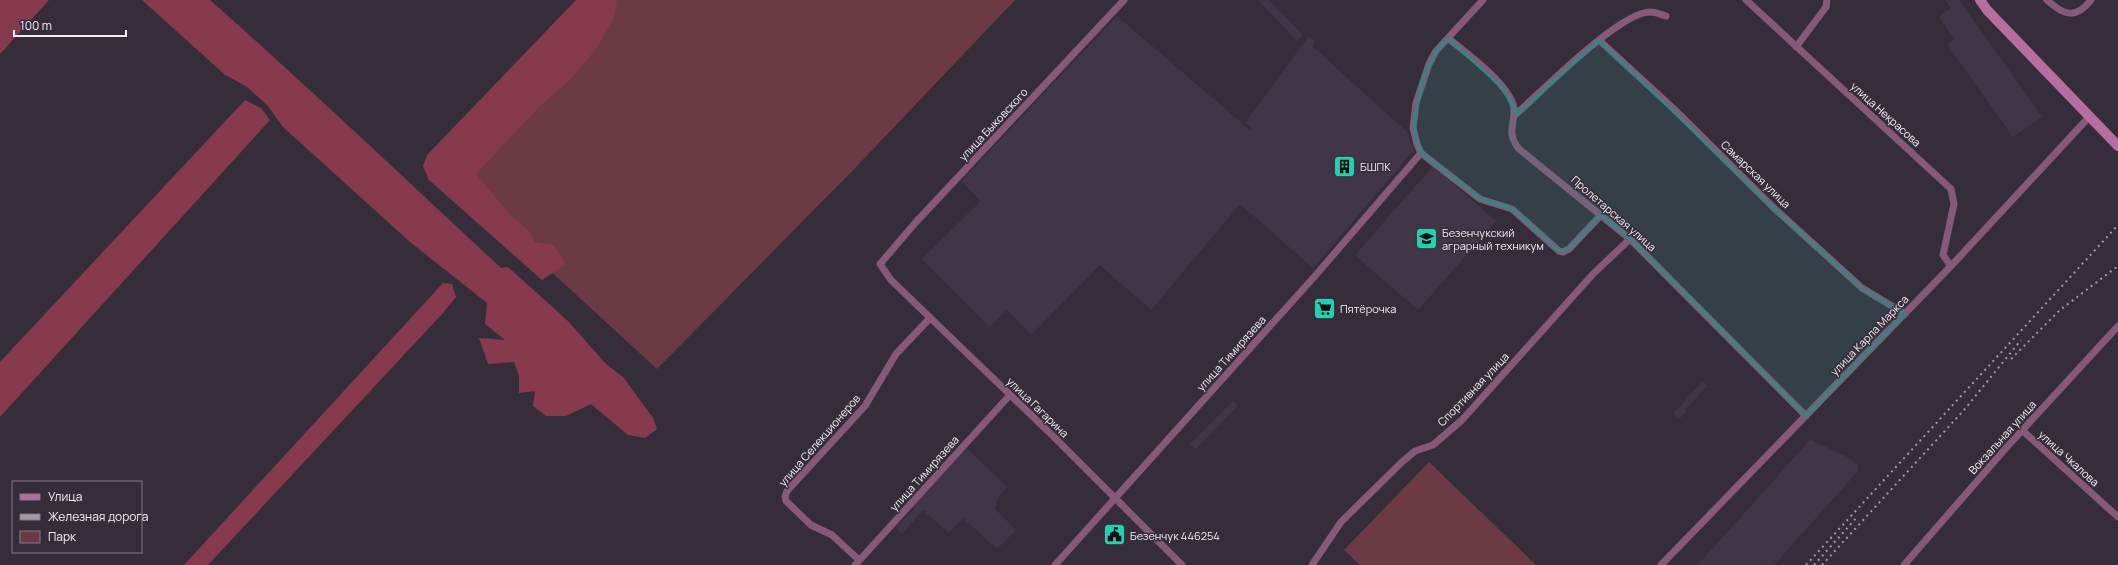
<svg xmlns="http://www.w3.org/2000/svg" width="2118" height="565" viewBox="0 0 2118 565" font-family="Manrope,sans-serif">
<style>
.built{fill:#413648}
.green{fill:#6b3a45}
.forest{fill:#873a4d}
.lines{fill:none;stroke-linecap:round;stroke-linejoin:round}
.street{stroke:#875978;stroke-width:7}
.secondary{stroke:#b76da0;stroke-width:10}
.rail{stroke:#a09aa4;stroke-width:2;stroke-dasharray:2 4;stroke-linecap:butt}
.marked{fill:#318882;fill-opacity:0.2;stroke:#318882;stroke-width:3;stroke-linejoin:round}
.labels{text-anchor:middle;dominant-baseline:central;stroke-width:3;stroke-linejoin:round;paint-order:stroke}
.street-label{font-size:11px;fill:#f2edf5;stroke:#352e3a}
.poi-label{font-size:11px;fill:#f2edf5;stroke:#352e3a;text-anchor:start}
</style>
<rect width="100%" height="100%" fill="#352e3a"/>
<path class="built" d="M1258 0H1269L1303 35 1297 41Z
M1945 0H1959L2042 117 2013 137 1947 44 1954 39 1939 17 1951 8Z
M1117 16 1250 130 1251 128 1245 123 1309 36 1315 41 1312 46 1407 132 1414 150 1313 268 1240 204 1151 310 1100 265 1031 335 1007 310 990 327 922 259 981 201 961 181Z
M1433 166 1496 221 1418 310 1355 255Z
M1702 382 1707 386 1685 410 1686 412 1679 419 1673 414Z
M1233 401 1238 406 1196 449 1190 444Z
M1810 440 1844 455 1858 465V471L1774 565H1698Z
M967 448 1007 487 998 497 995 509 1016 530 997 549 963 518 949 533 923 510 902 534 896 528 914 509 911 506Z"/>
<path class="green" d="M614 0H1015L857 166 657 369 449 178Z
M1429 462 1536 565H1360L1344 550Z"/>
<path class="forest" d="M0 0H49L0 54Z
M142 0H210C309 87 404 178 501 268L508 267 568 321 606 364 624 378 653 418 657 429 645 438 628 435 591 404 566 416H546L533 406 535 391 519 393V376L514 362 488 364 479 338 505 340 485 324 487 303 410 242 283 127 268 106 247 87 224 74Z
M576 0H617L614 18 596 49 570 80 539 107 476 174 512 217 530 232 535 242 554 245 566 264 542 280 429 180 423 166 427 155Z
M245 100 261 108 270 120 0 417V362Z
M443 283 452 284 456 297 442 314 208 565H184Z"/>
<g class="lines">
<path class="street" d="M1124 0 916 222 880 264 891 280 1054 437 1182 565
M1483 0 1436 51 1429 64 1416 103 1413 128 1417 144 1421 153 1480 199 1512 209 1559 251 1563 252 1569 249 1601 215
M1746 0 1951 189 1954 204 1943 255 1951 266
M2047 0C2063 15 2076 20 2091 0
M1448 38C1467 54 1505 81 1513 104 1518 121 1504 130 1519 149L1630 239 1806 416
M1599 40 1674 109 1774 208 1862 288 1905 314
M1796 47 1826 7 1827 0
M1514 116C1538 95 1621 10 1651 12 1656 12 1661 15 1666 16
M2023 431 2118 517
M859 560 832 535 811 525 786 501 785 497 787 491 865 406 896 354 930 318
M855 565 1010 395
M1055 565 1315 276 1421 153
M1312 565 1341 522 1402 462 1415 451 1433 445 1462 420 1593 274 1630 239
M1661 565 1951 266 2089 117
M1904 565 2006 448 2118 326"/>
<path class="secondary" d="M1980 0 1987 10 2118 146"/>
<path class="rail" d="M2011 359 2060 310 2118 266
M1806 565 2118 225
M1814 565 1858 516
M1822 565 1964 410 2021 340"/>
</g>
<path class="marked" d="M1448 38 1504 89 1517 114 1599 40 1774 208 1862 288 1905 314 1806 416 1630 239 1601 215 1569 249 1559 251 1512 209 1480 199 1421 153 1413 128 1422 81 1436 51Z"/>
<defs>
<symbol id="building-square" viewBox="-11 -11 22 22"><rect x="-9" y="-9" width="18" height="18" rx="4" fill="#1ad5b2" stroke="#352e3a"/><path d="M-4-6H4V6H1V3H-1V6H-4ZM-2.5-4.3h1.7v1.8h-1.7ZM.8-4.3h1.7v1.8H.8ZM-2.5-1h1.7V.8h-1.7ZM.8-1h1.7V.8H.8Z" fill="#111"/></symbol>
<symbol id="university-square" viewBox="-11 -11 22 22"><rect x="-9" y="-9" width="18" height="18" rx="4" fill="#1ad5b2" stroke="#352e3a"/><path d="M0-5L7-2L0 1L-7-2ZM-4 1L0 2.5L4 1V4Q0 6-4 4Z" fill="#111"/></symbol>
<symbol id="supermarket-square" viewBox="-11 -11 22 22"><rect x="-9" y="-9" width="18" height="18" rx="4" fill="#1ad5b2" stroke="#352e3a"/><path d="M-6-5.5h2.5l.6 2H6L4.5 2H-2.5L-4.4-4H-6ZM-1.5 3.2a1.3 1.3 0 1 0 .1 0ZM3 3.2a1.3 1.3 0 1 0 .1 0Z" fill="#111"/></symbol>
<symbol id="civic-square" viewBox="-11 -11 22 22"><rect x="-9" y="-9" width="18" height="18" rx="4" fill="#1ad5b2" stroke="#352e3a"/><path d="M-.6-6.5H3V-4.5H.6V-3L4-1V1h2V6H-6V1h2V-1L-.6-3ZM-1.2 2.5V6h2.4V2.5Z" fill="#111"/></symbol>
</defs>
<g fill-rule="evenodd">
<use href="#building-square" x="1332" y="154" width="25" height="25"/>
<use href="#university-square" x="1414" y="226" width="25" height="25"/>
<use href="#supermarket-square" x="1312" y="296" width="25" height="25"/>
<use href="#civic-square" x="1102" y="522" width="25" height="25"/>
</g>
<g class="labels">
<g class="street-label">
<text transform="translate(1886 114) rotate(42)">улица Некрасова</text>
<text transform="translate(993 124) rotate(-47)">улица Быковского</text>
<text transform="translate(1756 174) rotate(44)">Самарская улица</text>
<text transform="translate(1614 213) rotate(41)">Пролетарская улица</text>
<text transform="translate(1869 335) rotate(-46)">улица Карла Маркса</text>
<text transform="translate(1231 353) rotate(-48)">улица Тимирязева</text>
<text transform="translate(1473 389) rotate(-46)">Спортивная улица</text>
<text transform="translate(1038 407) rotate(44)">улица Гагарина</text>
<text transform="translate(2002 437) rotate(-48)">Вокзальная улица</text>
<text transform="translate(819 440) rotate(-49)">улица Селекционеров</text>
<text transform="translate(2069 458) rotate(42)">улица Чкалова</text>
<text transform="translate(924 473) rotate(-48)">улица Тимирязева</text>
</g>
<g class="poi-label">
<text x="1360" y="166">БШПК</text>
<text x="1442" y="232">Безенчукский<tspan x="1442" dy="13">аграрный техникум</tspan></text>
<text x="1340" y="308">Пятёрочка</text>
<text x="1130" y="535">Безенчук 446254</text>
</g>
</g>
<rect x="12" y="481" width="130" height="72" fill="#352e3a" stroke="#817a85"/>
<rect x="20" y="494" width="20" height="6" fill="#b76da0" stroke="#817a85"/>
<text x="48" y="501" font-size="12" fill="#f2edf5">Улица</text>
<rect x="20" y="514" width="20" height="6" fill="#a09aa4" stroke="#817a85"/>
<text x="48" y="521" font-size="12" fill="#f2edf5">Железная дорога</text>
<rect x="20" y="531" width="20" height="12" fill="#6b3a45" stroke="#817a85"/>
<text x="48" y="541" font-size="12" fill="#f2edf5">Парк</text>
<path d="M14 30v6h112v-6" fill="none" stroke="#f2edf5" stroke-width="2"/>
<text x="20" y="30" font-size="12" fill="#f2edf5" stroke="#352e3a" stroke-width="3" paint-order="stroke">100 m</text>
</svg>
